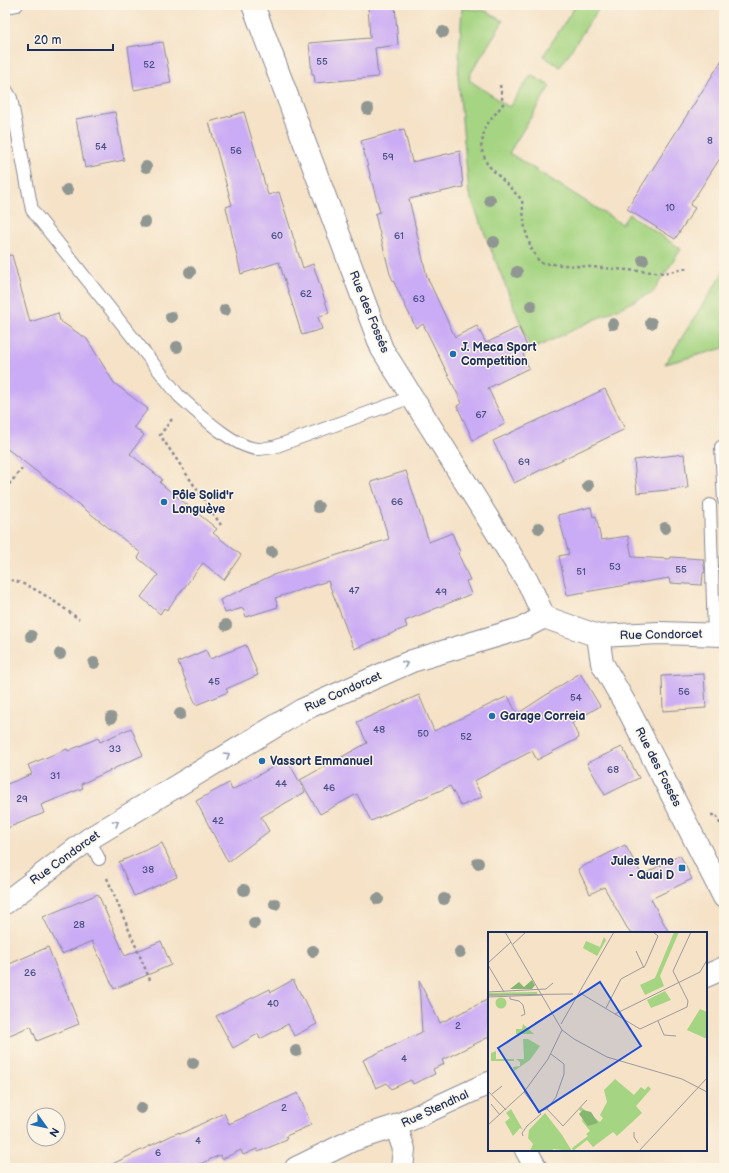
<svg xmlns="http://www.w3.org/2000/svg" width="729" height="1173" viewBox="0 0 729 1173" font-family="'Balsamiq Sans',sans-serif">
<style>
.green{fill:#a5d482;stroke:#608270}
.building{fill:#caabf5}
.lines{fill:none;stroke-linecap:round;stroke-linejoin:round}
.service-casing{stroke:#888892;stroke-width:14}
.minor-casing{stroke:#888892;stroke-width:24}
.tertiary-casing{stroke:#888892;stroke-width:24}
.path{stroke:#888892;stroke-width:2.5;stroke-dasharray:3 3;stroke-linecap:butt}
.service{stroke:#fff;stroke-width:12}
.minor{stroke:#fff;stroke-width:22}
.tertiary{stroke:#fff;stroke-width:22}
.tree{fill:#909692}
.oneway{stroke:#8d97ae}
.poi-dot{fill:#1f6fb2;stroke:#fcf5e5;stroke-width:1.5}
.labels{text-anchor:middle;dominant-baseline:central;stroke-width:3;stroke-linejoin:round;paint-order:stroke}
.number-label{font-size:10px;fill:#474e84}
.street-label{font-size:12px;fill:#1b2f5e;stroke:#fcf5e5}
.poi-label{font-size:12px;font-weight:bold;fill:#1b2f5e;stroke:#fcf5e5;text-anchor:start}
.inset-road{fill:none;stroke:#9e9a9d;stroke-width:1}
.view{fill:#1d4ed8;fill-opacity:0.15;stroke:#1d4ed8;stroke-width:2}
.inset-edge{fill:none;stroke:#1b2f5e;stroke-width:2}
</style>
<rect width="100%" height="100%" fill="#fcf5e5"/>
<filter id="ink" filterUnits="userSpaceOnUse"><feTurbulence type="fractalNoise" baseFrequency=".025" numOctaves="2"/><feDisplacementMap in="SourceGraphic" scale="8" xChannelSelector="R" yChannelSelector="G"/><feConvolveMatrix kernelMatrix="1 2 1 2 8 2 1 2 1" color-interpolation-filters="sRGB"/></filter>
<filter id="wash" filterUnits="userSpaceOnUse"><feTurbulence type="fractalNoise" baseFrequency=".012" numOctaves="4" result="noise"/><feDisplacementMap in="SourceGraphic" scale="16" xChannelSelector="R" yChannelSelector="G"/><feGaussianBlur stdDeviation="0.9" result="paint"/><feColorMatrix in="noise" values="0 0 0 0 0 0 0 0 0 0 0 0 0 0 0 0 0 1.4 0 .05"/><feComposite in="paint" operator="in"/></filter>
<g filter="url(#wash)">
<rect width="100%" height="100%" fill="#f5e2c7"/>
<path class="green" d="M576 5H601L560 67 543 56Z
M462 8 486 11 503 21 471 73 469 80 509 107 531 75 550 86 509 153 622 224 629 214 681 249 653 292 531 350 469 194 458 77Z
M724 271V348L665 364Z"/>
<g id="blocks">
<path class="building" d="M368 5H395L398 45 375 48 378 77 315 83 314 74H312L309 43 370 38Z
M163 42 171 83 134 90 128 47Z
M724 57V152L690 205 695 208 675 239 627 209Z
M115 112 124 160 85 168 76 119Z
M244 112 268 195 279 192 303 268 313 264 329 313 318 317 322 329 302 335 279 262 241 274 226 207 232 205 209 122Z
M404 129 412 162 460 151 463 187 409 199 427 277 455 337 477 326 486 343 519 327 529 351 523 354 529 368 488 388 505 424 473 440 457 406 462 403 423 324 416 328 390 274 375 214 380 212 361 141Z
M12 255 30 322 58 313 60 321 87 339 114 383 148 409 134 427 144 435 130 454 162 479 160 483 217 529 213 533 241 555 224 580 203 563 167 610 164 608 160 614 141 597 158 575 138 558 141 553 5 447V256Z
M605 389 625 429 514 483 493 441Z
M684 454 688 488 637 493 634 460Z
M406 471 429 542 452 533 460 552 458 553 470 580 466 581 471 594 405 621 407 627 354 649 328 581 275 598 278 607 246 617 243 608 225 613 220 600 273 575 389 539 371 482Z
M591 507 593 517 596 516 601 540 628 536 632 557 670 559 671 557 703 559 705 572 703 573 702 585 670 583 669 578 567 595 559 556 569 554 558 515Z
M246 645 258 675 226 689 228 692 196 705 178 662 206 650 210 659Z
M580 673 600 706 572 723 579 738 537 760 532 751 474 781 482 797 461 806 450 786 371 821 357 794 320 814 300 780 367 743 357 722 419 695 434 731 508 696 517 714Z
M704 674 706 708 663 711 662 676Z
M131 728 143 755 81 784 83 788 41 805 44 813 5 829V785L32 774 28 765 67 749 68 751 98 738 100 742Z
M622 747 639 778 605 795 587 763Z
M287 759 305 792 261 817 269 831 228 862 196 801 229 783 232 790Z
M162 843 177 877 134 896 119 862Z
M625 845 642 875 680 855 692 879 651 899 669 933H630L604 887 590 894 578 869Z
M98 894 125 956 161 941 171 965 114 989 92 941 62 954 43 917Z
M48 947 79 1024 37 1041 31 1026 5 1037V966Z
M293 980 317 1024 294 1036 288 1024 260 1039 258 1034 233 1048 216 1016 270 989 271 992Z
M419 981 440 1023 489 999V1037L442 1060 444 1064 433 1069 435 1074 413 1084 411 1080 391 1089 387 1083 376 1088 363 1060 422 1032Z
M298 1093 311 1125 286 1136 287 1140 258 1152 257 1149 243 1155 241 1150 222 1159 220 1155 191 1168H104L179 1132 180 1134 224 1113 229 1124Z"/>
</g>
</g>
<g filter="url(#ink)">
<use href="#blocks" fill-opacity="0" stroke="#888892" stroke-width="1"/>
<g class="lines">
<defs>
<path id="service" d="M5 7 17 5
M5 88 11 98 32 210 179 396C197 412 235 449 259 449 264 449 269 447 274 447L412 397
M724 445 721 447 724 500
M710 505 714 635
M89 839 99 859"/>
<path id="minor" d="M253 5 382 349 529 584 544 617
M598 636 602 663 627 707 724 897
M706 976 724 968
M526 1150 536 1168
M296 1168 353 1140 396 1126
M402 1168 404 1149 396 1126 489 1083"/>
<path id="tertiary" d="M5 903 89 839 302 710 412 661 523 628 544 617 598 636 659 633 724 635"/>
</defs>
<use href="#service" class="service-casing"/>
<use href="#minor" class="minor-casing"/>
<use href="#tertiary" class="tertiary-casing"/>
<path class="path" d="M500 85 503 104 485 127 481 148 487 164 522 200 525 229 531 248 540 263 665 273 688 268
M172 419 160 435 221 525
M5 489 22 469
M5 579C33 583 57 604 79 619
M711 815H716L724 832
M107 878 150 980"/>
<use href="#service" class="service"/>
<use href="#minor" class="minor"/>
<use href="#tertiary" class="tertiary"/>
</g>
<g class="tree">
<circle cx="443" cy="32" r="6"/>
<circle cx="368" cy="109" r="6"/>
<circle cx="146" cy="167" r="6"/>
<circle cx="67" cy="190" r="6"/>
<circle cx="490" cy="200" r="6"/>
<circle cx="145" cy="222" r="6"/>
<circle cx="494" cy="242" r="6"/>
<circle cx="643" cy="260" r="6"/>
<circle cx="190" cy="272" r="6"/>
<circle cx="517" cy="272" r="6"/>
<circle cx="531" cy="306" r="6"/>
<circle cx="225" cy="310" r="6"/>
<circle cx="171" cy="317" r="6"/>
<circle cx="651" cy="323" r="6"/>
<circle cx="613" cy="324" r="6"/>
<circle cx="177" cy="347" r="6"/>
<circle cx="588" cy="486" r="6"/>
<circle cx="318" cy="507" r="6"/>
<circle cx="539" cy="528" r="6"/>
<circle cx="665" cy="528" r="6"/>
<circle cx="272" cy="552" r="6"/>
<circle cx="226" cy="625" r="6"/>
<circle cx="31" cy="636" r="6"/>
<circle cx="60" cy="654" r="6"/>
<circle cx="94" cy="663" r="6"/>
<circle cx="180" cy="714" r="6"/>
<circle cx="111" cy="718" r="6"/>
<circle cx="478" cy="863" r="6"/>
<circle cx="244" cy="890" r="6"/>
<circle cx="378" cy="899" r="6"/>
<circle cx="444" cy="899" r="6"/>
<circle cx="275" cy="904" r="6"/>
<circle cx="254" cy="923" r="6"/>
<circle cx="313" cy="951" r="6"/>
<circle cx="460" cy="952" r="6"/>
<circle cx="296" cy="1051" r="6"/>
<circle cx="193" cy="1063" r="6"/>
<circle cx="141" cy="1108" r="6"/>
</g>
<defs><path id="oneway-chevron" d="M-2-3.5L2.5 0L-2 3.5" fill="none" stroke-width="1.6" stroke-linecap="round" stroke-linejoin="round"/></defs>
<g class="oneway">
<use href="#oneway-chevron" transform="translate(405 664) rotate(-24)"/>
<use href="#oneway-chevron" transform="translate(227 755) rotate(-31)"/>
<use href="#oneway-chevron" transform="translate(116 823) rotate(-31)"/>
</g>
</g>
<g class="poi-dot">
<circle cx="453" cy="354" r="4"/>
<circle cx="164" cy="502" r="4"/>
<circle cx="492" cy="716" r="4"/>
<circle cx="262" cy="761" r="4"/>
<rect x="678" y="864" width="8" height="8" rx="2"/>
</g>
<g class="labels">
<g class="number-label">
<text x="322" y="62">55</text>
<text x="149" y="65">52</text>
<text x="710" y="141">8</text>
<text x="101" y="147">54</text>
<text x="236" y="151">56</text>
<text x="388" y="157">59</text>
<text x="670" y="208">10</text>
<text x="277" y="236">60</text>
<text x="399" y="236">61</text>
<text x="306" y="294">62</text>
<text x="419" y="299">63</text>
<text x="481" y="415">67</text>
<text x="524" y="462">69</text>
<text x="397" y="502">66</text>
<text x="615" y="567">53</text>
<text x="681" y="570">55</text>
<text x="581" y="572">51</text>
<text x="354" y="591">47</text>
<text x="441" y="592">49</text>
<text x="214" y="682">45</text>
<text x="684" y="692">56</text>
<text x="576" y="698">54</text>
<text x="379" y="730">48</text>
<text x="423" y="734">50</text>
<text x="466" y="737">52</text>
<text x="115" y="749">33</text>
<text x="613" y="770">68</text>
<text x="55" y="776">31</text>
<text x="281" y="784">44</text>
<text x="329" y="788">46</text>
<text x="22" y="799">29</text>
<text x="218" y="821">42</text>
<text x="148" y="870">38</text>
<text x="79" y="925">28</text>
<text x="30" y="973">26</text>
<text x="273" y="1004">40</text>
<text x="458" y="1026">2</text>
<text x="404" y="1059">4</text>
<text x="284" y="1108">2</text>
<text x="198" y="1141">4</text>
<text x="158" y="1153">6</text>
</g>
<g class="street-label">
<text transform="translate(369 312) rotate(68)">Rue des Fossés</text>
<text transform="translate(661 635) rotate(-1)">Rue Condorcet</text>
<text transform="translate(343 692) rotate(-24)">Rue Condorcet</text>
<text transform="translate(658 767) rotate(63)">Rue des Fossés</text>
<text transform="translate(65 858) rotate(-36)">Rue Condorcet</text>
<text transform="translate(435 1109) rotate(-25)">Rue Stendhal</text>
</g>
<g class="poi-label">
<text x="461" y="347">J. Meca Sport<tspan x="461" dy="14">Competition</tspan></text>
<text x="172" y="495">Pôle Solid'r<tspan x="172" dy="14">Longuève</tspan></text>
<text x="500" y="716">Garage Correia</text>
<text x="270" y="761">Vassort Emmanuel</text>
<text x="674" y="861" text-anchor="end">Jules Verne<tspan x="674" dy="14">- Quai D</tspan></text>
</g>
</g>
<g transform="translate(488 932)">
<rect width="219" height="219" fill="#f5e2c7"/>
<path d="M186 0H191L172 44 176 54 157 63 152 53 167 46ZM116 5 118 8 109 24 95 16 98 9 112 15ZM177 59 183 68 163 76 159 68ZM49 60V63L0 64V61ZM7.5 71a5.5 5.5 0 1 1 11 0a5.5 5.5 0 1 1-11 0ZM212 77 219 80V107L199 98ZM35 92 46 102H28V97H34ZM35 107H40L52 114 42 128 26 139 25 135 32 134V130L28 127H36ZM8 119V127H26V129H3V121ZM127 147 146 163 153 155 157 158 160 154 163 157 148 174 154 181 129 204 125 200 105 215 99 208 85 219 84 216 100 204 98 202 102 199 94 189 96 182 91 178 93 175 112 190 115 186 112 183 119 170 116 158ZM23 177 35 198 32 196 25 204 17 190 22 186 18 181ZM57 181 74 203 84 219 65 217 64 219H42L45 212 40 206 41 198Z" fill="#a5d482"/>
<path d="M44 48 47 53 44 57H22L31 50 36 55ZM95 178 103 180 110 191 100 194 91 182Z" fill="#84b670"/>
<path class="inset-road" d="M17 0 74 98 86 107 119 125 194 147 219 160M25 12 38 0M148 19 156 36M0 31 23 10M0 33 16 60M0 60 58 57 65 51M92 61 127 82 212 40 219 28M0 63 85 62M0 65 55 63M22 65V67L31 69 35 73 37 82 33 84M118 76 133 47 157 34 170 4 165 0M127 82 152 97 199 75 200 69 185 39 203 0M170 89 176 103 188 104M47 91 65 81M73 92 126 0M0 106V157M0 159 18 178M4 162 14 154M3 172 12 183M59 177 75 194 99 168M52 179 59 177 68 165 76 142V132L63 122M0 193 36 160 60 127 74 98M146 200V205L150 211M35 204 34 201 39 194 53 182 36 160M151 219 219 146"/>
<path class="view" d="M112 50 153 114 51 180 10 116Z"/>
<rect width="219" height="219" class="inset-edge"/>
</g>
<rect width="729" height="1173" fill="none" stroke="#fcf5e5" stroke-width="20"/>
<g transform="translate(46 1127) rotate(123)"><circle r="19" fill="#fcf5e5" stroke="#a2a6af"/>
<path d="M0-3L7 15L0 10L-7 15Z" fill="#1f6fb2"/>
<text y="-6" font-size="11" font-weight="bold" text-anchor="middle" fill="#1b2f5e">N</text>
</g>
<path d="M28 44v6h85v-6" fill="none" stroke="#1b2f5e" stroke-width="2"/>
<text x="34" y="44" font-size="12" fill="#1b2f5e" stroke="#fcf5e5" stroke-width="3" paint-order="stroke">20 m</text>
</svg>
